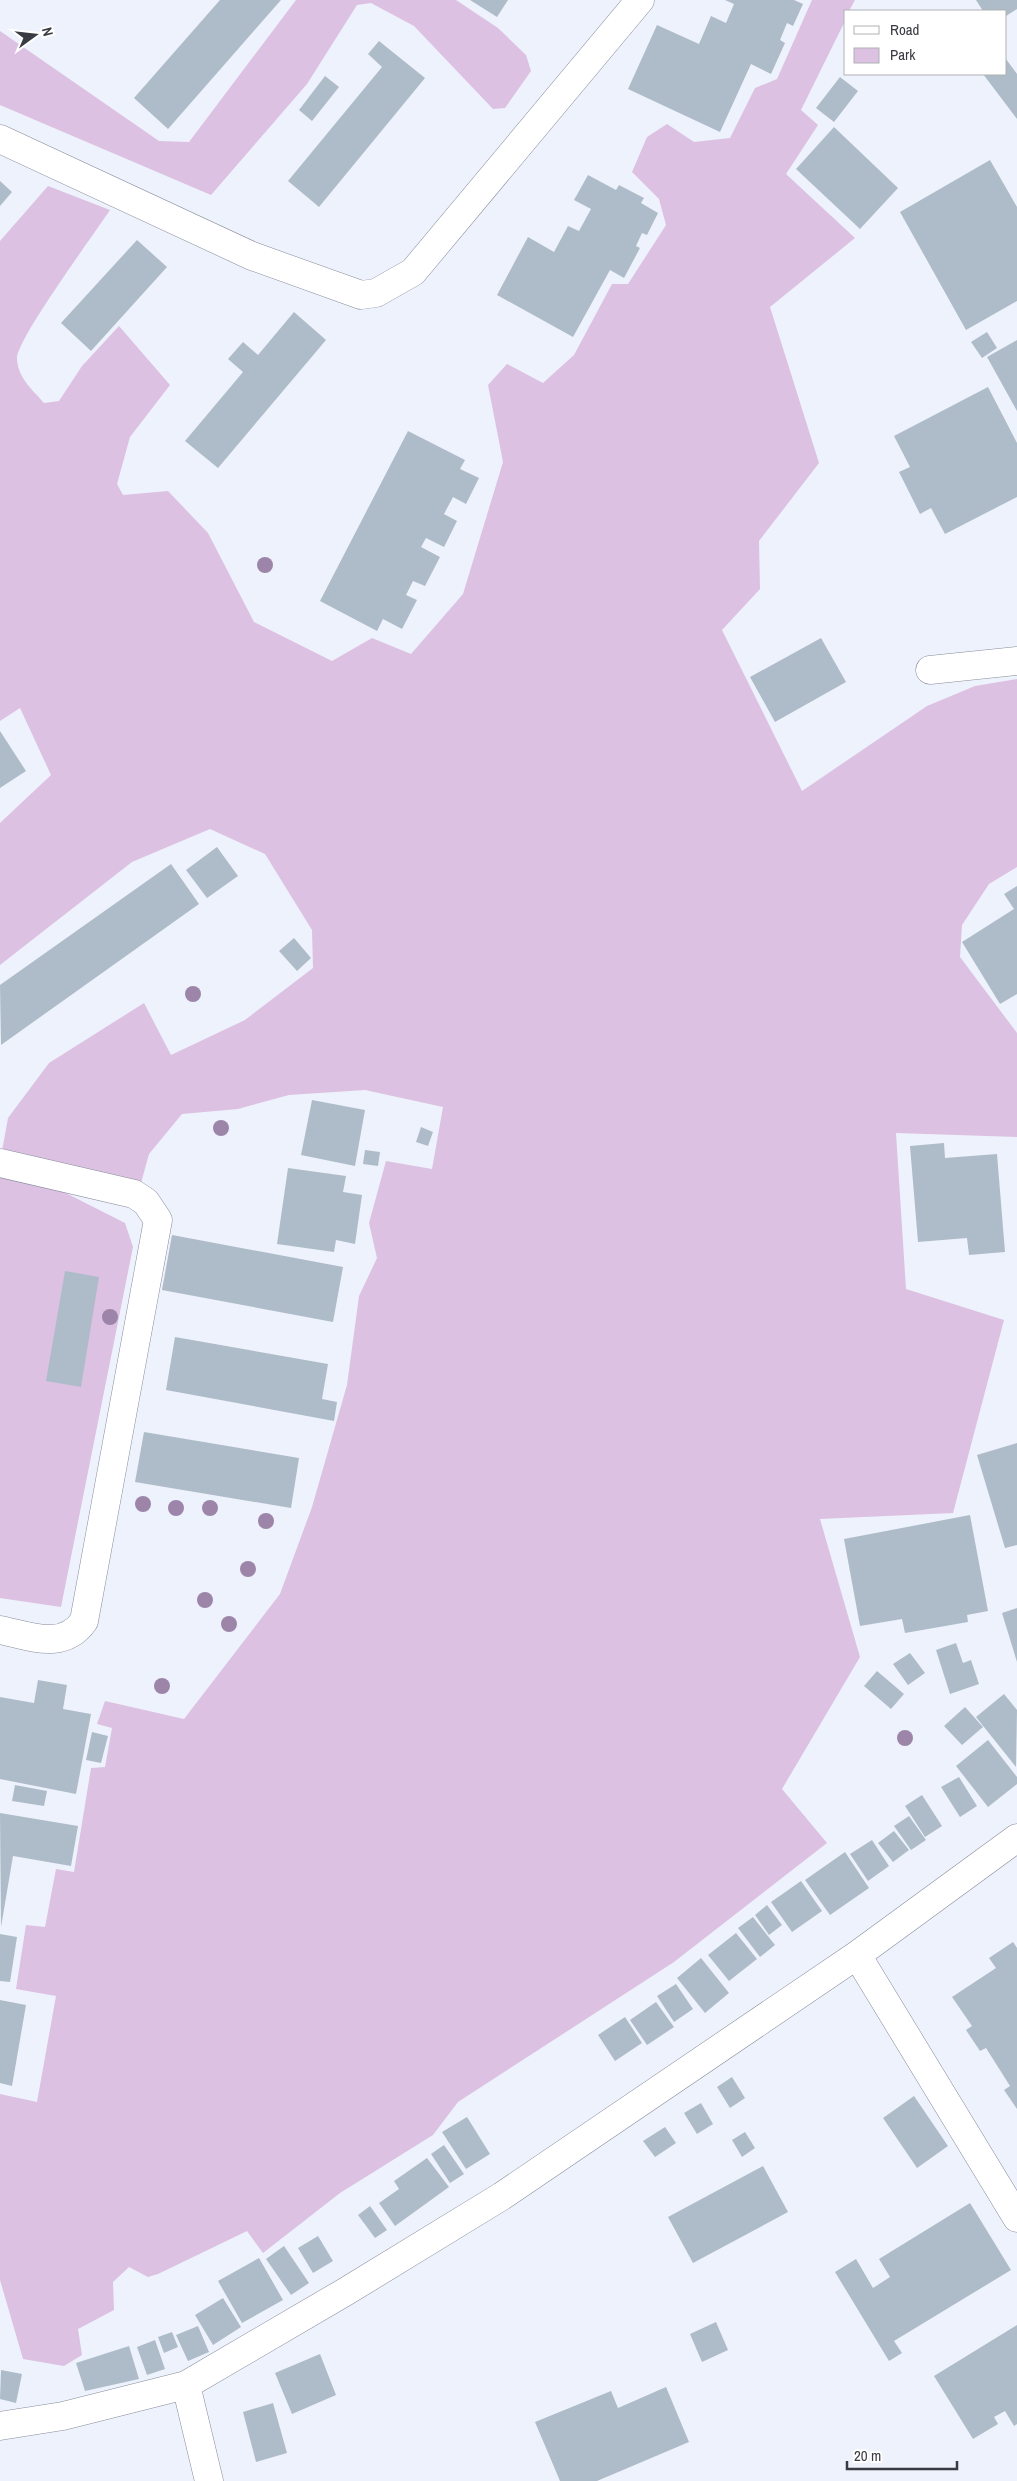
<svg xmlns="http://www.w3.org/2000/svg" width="1017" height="2481" viewBox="0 0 1017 2481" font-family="'Archivo Narrow',sans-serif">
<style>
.green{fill:#dcc1e2}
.building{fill:#aebcc9}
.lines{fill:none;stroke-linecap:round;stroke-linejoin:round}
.minor-casing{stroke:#888d9d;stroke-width:29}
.minor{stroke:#fff;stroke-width:28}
.tree{fill:#9c85a8}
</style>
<rect width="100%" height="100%" fill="#eef2fc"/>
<path class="green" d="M296 0H456L498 28 526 55 531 71 505 108 493 109 414 26 371 3 357 5 307 84 211 195 0 105V31L159 141 189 142Z
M812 0H855L849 11H846V19L801 110 818 125 786 174 855 238 770 307 819 463 759 541 760 589 722 630 802 791 927 706 975 686 1017 679V867L989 884 962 925 960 957 1017 1033V1137L896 1133 906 1289 1004 1320 953 1513 820 1519 860 1657 782 1789 827 1843 674 1962 458 2102 433 2135 340 2193 263 2253 247 2231 158 2274 148 2277 129 2267 113 2282 114 2310 78 2329 82 2355 64 2366 23 2359 0 2280V2094L37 2102 56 1996 16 1989 26 1925 45 1927 56 1869 74 1872 91 1768 105 1767 112 1728 97 1724 105 1701 184 1719 280 1594 312 1507 347 1385 359 1296 377 1258 369 1223 386 1161 432 1169 443 1107 365 1090 289 1095 238 1109 182 1114 149 1154 141 1183 2 1151 8 1118 49 1063 144 1003 171 1055 245 1020 313 968 312 930 265 854 210 829 132 862 0 965V823L51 775 20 708 0 721V241L48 186 110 210C95 233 16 340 17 359 18 378 32 389 44 403L59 401 82 366 119 326 170 385 130 437 117 484 123 495 168 491 208 533 254 622 332 661 372 638 411 654 463 594 503 462 488 385 507 364 543 383 574 355 612 284H628L666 225 659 199 632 172 647 137 667 124 694 142 730 138 755 88 777 79Z
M0 1173 46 1183 125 1223 133 1247 61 1607 0 1598Z"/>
<path class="building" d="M220 0H281L168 129 134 98Z
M470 0H508L497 17Z
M725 0H794L803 4 793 26 787 23 780 40 785 43 771 74 751 64 720 132 628 89 657 25 699 44 711 16 726 23 734 4Z
M976 0H1017V9L1006 16V11H983Z
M379 41 425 78 319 207 288 181 382 67 368 54Z
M1006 59 1017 74V119L983 74H1006Z
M325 76 339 87 312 121 299 110Z
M840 77 858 91 834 122 816 108Z
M834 127 898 188 860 229 796 169Z
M990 160 1017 207V301L966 330 900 212Z
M588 175 616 190 619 185 644 198 641 203 658 213 647 235 642 233 636 246 640 248 624 278 610 270 573 337 497 295 528 237 554 252 568 226 579 231 591 209 574 200Z
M0 181 12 192 0 206Z
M137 240 167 267 91 351 61 323Z
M294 312 326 340 218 468 185 441 243 372 228 359 243 342 258 355Z
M987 332 997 348 982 358 971 342Z
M1017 340V411L987 357Z
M988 387 1017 443V497L945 534 931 508 920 514 899 472 910 467 894 436Z
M408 431 465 460 460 469 479 478 466 504 453 497 444 514 457 521 444 547 426 538 421 547 440 557 425 586 413 581 406 595 417 600 402 629 383 619 377 631 320 601Z
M821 638 846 682 775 722 750 677Z
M0 731 26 771 0 788Z
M217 847 238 876 207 898 186 870Z
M171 864 199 904 1 1045 0 985Z
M1017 886V994L1000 1004 962 942 1014 909 1004 894Z
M294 938 311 958 297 971 279 951Z
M312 1100 365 1110 355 1166 301 1155Z
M421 1127 433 1132 428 1146 416 1142Z
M944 1143 945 1158 997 1154 1005 1252 969 1255 967 1238 918 1242 910 1146Z
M365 1150 380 1152 378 1166 363 1164Z
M288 1168 346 1176 343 1192 362 1195 355 1244 336 1240 334 1252 277 1244Z
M172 1235 343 1267 333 1322 162 1290Z
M65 1271 99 1277 81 1387 46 1381Z
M175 1337 328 1364 322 1399 337 1402 334 1421 166 1390Z
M144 1432 299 1458 291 1508 135 1482Z
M1017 1443V1545L1005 1548 977 1455Z
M970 1515 988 1611 967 1615 968 1622 905 1633 902 1619 860 1626 844 1539Z
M1017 1608V1662L1002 1613Z
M956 1643 963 1663 971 1660 979 1684 950 1694 936 1650Z
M910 1653 925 1673 908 1685 893 1664Z
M877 1671 904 1694 891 1709 864 1686Z
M38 1680 67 1685 63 1709 91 1714 76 1794 0 1779V1697L34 1703Z
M1004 1694 1017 1710 1016 1767 976 1717Z
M965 1707 983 1727 962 1745 944 1726Z
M92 1732 108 1736 101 1763 86 1760Z
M988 1740 1017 1777V1784L988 1807 956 1766Z
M959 1777 977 1806 960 1817 941 1787Z
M15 1785 47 1791 44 1806 12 1801Z
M922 1795 942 1826 925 1837 905 1806Z
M0 1813 78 1826 71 1866 13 1856 1 1927Z
M909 1816 926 1840 911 1850 894 1826Z
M894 1831 909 1850 893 1862 878 1843Z
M872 1840 889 1866 868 1881 850 1854Z
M845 1852 869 1888 830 1915 805 1880Z
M801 1881 822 1911 792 1932 771 1902Z
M767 1905 782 1925 769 1935 755 1915Z
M753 1917 775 1945 760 1957 738 1928Z
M736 1933 757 1959 729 1981 708 1955Z
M0 1934 17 1937 10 1982 0 1981Z
M1013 1942 1017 1948V2109L1004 2090 1010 2086 986 2048 980 2051 966 2030 972 2026 952 1997 996 1968 989 1958Z
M701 1958 729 1993 705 2013 677 1978Z
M676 1984 693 2009 674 2022 657 1996Z
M0 2000 26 2005 12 2086 0 2083Z
M656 2002 674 2027 647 2045 630 2020Z
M625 2017 642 2043 615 2061 598 2035Z
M732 2077 745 2098 730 2108 717 2087Z
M914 2096 948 2146 917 2168 883 2118Z
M701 2103 713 2124 697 2134 684 2113Z
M467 2117 490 2154 466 2169 442 2132Z
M665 2127 676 2143 655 2157 643 2141Z
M745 2132 755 2148 742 2157 732 2140Z
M444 2145 464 2174 450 2183 431 2154Z
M427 2158 449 2187 395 2226 379 2203 399 2189 394 2181Z
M763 2166 788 2212 693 2263 668 2217Z
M970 2203 1011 2270 894 2341 902 2353 889 2361 835 2272 856 2259 873 2288 890 2277 879 2259Z
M370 2206 387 2230 375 2238 358 2215Z
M318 2236 333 2261 313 2273 298 2248Z
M284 2246 309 2283 291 2295 266 2259Z
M259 2258 283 2300 242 2323 218 2281Z
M223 2298 241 2327 213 2345 195 2315Z
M716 2322 728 2350 702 2362 690 2334Z
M1017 2325V2424L1014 2426 1005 2411 994 2417 998 2424 973 2439 934 2376Z
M198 2326 209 2352 188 2361 176 2335Z
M172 2332 178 2347 164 2353 158 2337Z
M155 2340 165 2369 147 2375 137 2347Z
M129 2346 139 2379 85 2391 76 2363Z
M320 2354 336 2395 292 2414 275 2373Z
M1 2370 22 2374 16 2403 0 2399Z
M666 2387 689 2442 597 2481H560L535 2422 611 2391 618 2408Z
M273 2403 287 2453 256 2462 243 2412Z"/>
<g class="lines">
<defs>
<path id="minor" d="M0 139 252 256 361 295 376 293 413 272 640 0
M930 670 1017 661
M0 1163 134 1194 146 1202 158 1220 84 1621C63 1651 30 1636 0 1630
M857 1955 1017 2218
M186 2385 209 2481
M0 2426 63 2416 186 2385 345 2292 502 2196 857 1955 1017 1838"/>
</defs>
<use href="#minor" class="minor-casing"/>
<use href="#minor" class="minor"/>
</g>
<g class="tree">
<circle cx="265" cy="565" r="8"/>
<circle cx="193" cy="994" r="8"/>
<circle cx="221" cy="1128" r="8"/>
<circle cx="110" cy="1317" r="8"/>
<circle cx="143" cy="1504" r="8"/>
<circle cx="176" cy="1508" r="8"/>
<circle cx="210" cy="1508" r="8"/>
<circle cx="266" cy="1521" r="8"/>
<circle cx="248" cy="1569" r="8"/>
<circle cx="205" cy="1600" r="8"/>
<circle cx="229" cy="1624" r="8"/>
<circle cx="162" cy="1686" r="8"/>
<circle cx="905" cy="1738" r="8"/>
</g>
<rect x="844" y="10" width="162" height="65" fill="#ffffff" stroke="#b0b1b3"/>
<rect x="854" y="26" width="25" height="8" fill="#ffffff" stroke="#b0b1b3"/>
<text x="890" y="35" font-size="15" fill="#393b42">Road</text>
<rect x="854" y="48" width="25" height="15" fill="#dcc1e2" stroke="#b0b1b3"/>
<text x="890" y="60" font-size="15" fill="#393b42">Park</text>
<g transform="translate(35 35) rotate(75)" stroke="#ffffff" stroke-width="4" paint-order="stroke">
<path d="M0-4L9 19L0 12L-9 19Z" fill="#393b42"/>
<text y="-8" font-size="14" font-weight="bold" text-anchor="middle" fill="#393b42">N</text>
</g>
<path d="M847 2461v8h110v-8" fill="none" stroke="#393b42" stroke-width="2.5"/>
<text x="854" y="2461" font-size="15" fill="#393b42" stroke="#ffffff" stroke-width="4" paint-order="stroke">20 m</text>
</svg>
